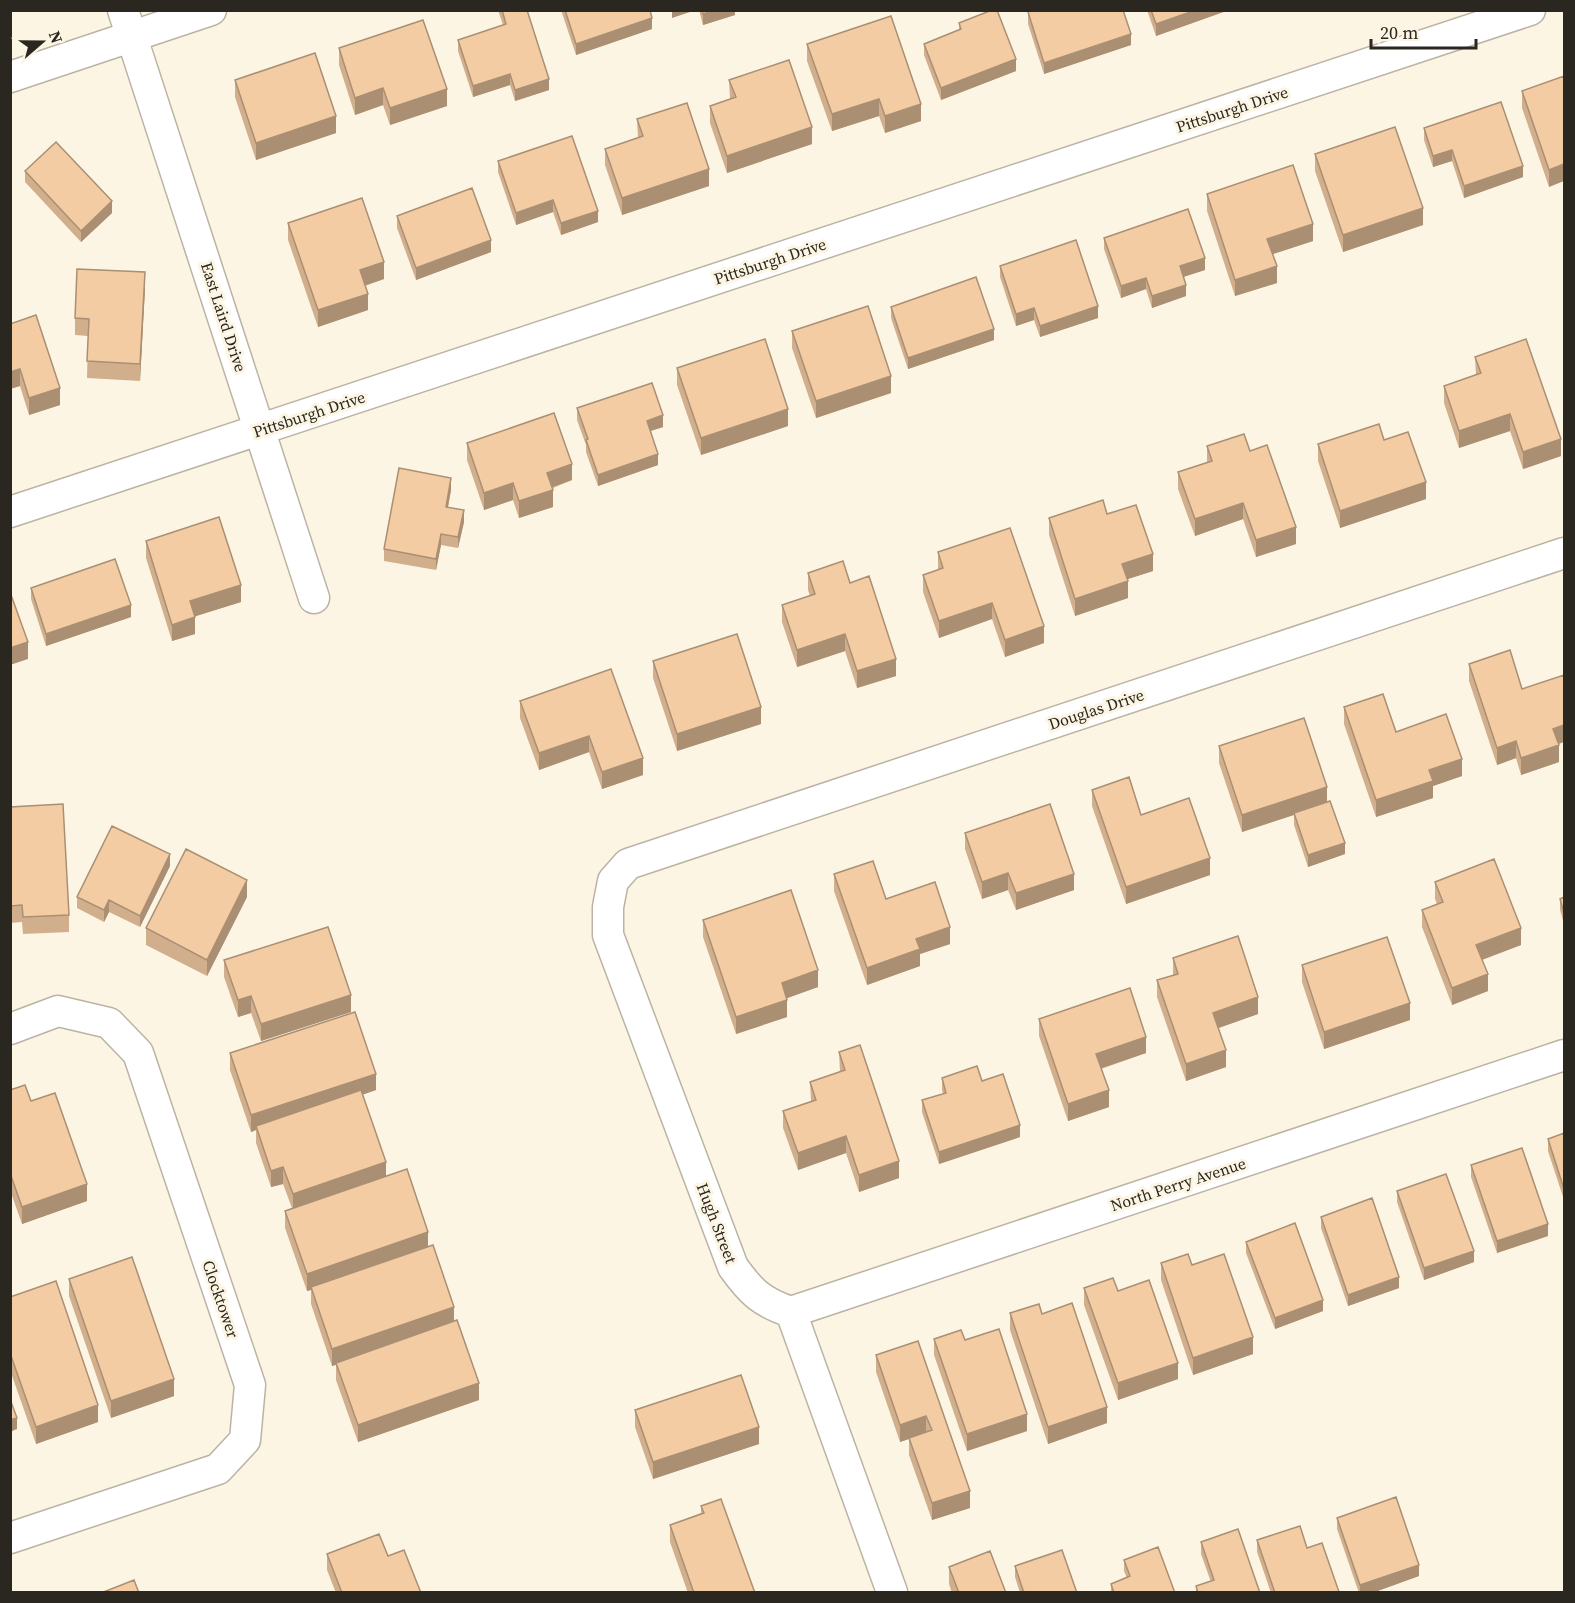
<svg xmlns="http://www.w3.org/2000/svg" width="1575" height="1603" viewBox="0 0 1575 1603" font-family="'Source Serif 4',serif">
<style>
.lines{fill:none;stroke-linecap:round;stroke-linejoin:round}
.minor-casing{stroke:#bbb4a4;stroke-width:33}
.minor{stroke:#fff;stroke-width:30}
.wall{fill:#d1af8d}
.shaded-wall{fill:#aa8f73}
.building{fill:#f3cca4;stroke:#aa8f73;stroke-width:1.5}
.labels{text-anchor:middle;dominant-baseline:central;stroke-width:6;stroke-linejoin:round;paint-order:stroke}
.street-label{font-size:16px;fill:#292720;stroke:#fdf5e4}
</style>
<rect width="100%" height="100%" fill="#fdf5e4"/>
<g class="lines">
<defs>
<path id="minor" d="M123 10 314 598
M10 77 211 10
M10 512 1530 10
M10 1029 58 1011 109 1023 138 1053 250 1385 245 1440 218 1469 10 1538
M791 1312 1564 1055
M892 1592 791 1312C761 1302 751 1292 733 1267L608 935V907L613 881 628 864 1564 553"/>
</defs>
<use href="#minor" class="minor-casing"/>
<use href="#minor" class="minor"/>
</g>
<path class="wall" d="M498 10H527L549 90 515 101 510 85 473 97 458 51V40L503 25Z
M561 10H650L652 29 576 55Z
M699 10H735V15L703 25Z
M1147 10H1229L1156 36Z
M1028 12 1131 45 1044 74 1028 24Z
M959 23 1016 71 941 100 924 55V44L959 30Z
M807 44 921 121 885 133 879 116 832 131 807 61Z
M339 48 447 106 390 125 383 105 355 115 339 65Z
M1564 76 1549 187 1522 108V91Z
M235 80 336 133 256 160 235 97Z
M729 80 812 144 727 173 710 123V106L730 99Z
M637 119 709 186 622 215 605 165V149L638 138Z
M1424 128 1523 177 1464 198 1452 161 1433 167 1424 140Z
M1315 154 1423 225 1343 252 1315 171Z
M498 161 598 222 561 235 553 212 516 225 498 172Z
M25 171 112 213 81 242 25 182Z
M1207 194 1313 241 1273 254 1277 283 1235 296 1207 211Z
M397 216 491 252 416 280 397 228Z
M288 223 384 279 365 286 368 310 318 327 288 240Z
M1104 238 1205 270 1183 277 1186 296 1152 308 1146 289 1121 298 1104 249Z
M1000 266 1098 318 1040 337 1034 320 1016 326 1000 277Z
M145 288 140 381 87 378 88 336 75 335V318Z
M891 307 994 340 908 369 891 318Z
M10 324 60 405 29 415 20 386 10 389Z
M792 331 891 393 816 418 792 348Z
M1475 357 1561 456 1523 469 1510 431 1459 448 1444 403V386L1476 375Z
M677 368 788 426 701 455 677 385Z
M577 408 663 427 651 431 658 465 598 486 586 452V445L577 420Z
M1384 440 1426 499 1340 528 1318 461V444Z
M467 443 572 480 553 488V507L519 518 513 500 484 510 467 460Z
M1207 446 1250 451 1296 544 1256 557 1243 519 1195 536 1178 489V472L1207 462Z
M451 490 448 507 464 522 458 548 441 545 436 570 384 561V549Z
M1107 514 1153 571 1127 579 1128 598 1075 616 1049 535V518Z
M146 541 241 602 195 616V634L172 641 146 558Z
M938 552 1044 643 1005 657 992 619 939 638 923 592V575L938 570Z
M808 573 850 583 896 676 857 688 845 651 797 667 782 622V605L810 596 808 590Z
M31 588 131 617 46 646 31 599Z
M653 661 761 724 677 751 653 678Z
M1469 664 1522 689 1558 744 1559 762 1521 775 1516 758 1497 765 1469 681Z
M520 701 643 758V775L602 789 589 752 539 770 520 718Z
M1344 707 1396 732 1462 776 1433 786V798L1376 817 1344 724Z
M1219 746 1327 802 1345 854 1308 867 1294 825V815L1242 832 1219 763Z
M1092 790 1141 815 1210 875 1126 904 1092 806Z
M10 807 69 915V932L23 934 22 922 10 923Z
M965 833 1074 890 1016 910 1008 890 982 899 965 849Z
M170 866 140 927 109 912 104 922 77 908V897Z
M834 874 886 899 950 944 920 954V966L867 985 834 891Z
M1435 882 1521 945 1482 960 1488 991 1452 1005 1422 927V910L1437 904 1435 899Z
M247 897 207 976 146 945V928Z
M1564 897V924L1560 910V899Z
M703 920 818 987 787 998V1017L736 1034 703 937Z
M1173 958 1258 1014 1218 1028 1226 1067 1186 1081 1157 997V980L1173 975Z
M224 960 351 1012 261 1041 251 1013 238 1017 224 977Z
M1302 965 1410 1020 1324 1049 1302 982Z
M1039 1019 1146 1053 1101 1069 1109 1107 1068 1121 1039 1036Z
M839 1052 899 1178 859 1192 846 1153 798 1170 783 1128V1111L811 1101 810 1082 840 1072Z
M230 1053 376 1090 362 1095 386 1176 428 1246 479 1400 358 1442 336 1380V1365L332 1366 311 1304V1290L307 1291 285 1228V1211L292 1208 283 1184 271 1187 256 1143V1130L251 1132 230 1070Z
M942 1078 982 1081 1020 1137 939 1164 922 1112V1100L943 1094 942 1090Z
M10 1090 31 1101 87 1201 22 1224 10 1190Z
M1564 1133V1200L1548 1151V1139Z
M1471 1165 1548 1236 1497 1253 1471 1177Z
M1397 1191 1474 1262 1424 1280 1397 1202Z
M1321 1217 1399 1288 1348 1306 1321 1228Z
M1246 1242 1323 1311 1275 1329 1246 1253Z
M1161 1263 1192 1265 1253 1354 1193 1375 1161 1280Z
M69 1279 174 1396 111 1418 69 1296Z
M1084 1288 1118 1291 1178 1379 1118 1400 1084 1305Z
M10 1297 98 1422 36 1444 10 1370Z
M1010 1313 1042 1314 1107 1423 1048 1444 1010 1330Z
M934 1339 965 1340 1027 1431 967 1451 934 1355Z
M918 1341 970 1508 932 1520 909 1455V1439L900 1442 876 1372V1355Z
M635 1410 759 1444 653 1479 635 1427Z
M701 1506 755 1593H688L670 1542V1525L701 1513Z
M1337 1518 1419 1576 1372 1593H1359L1337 1529Z
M1257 1540 1307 1548 1339 1593H1271L1257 1552Z
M1201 1542 1260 1593H1196V1586L1211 1582 1201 1554Z
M327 1554 388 1556 421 1593H336L327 1570Z
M1124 1560 1175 1593H1111V1584L1127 1578 1124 1571Z
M1015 1566 1077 1593H1020L1015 1577Z
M949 1567 1006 1593H952L949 1584Z"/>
<path class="shaded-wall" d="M672 10H696L672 18Z
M714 10H735V15L703 25V14Z
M1196 10H1229L1156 36V24Z
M652 18V29L576 55V44Z
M1131 34V45L1044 74V63Z
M1016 59V71L941 100V88Z
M510 74V85L473 97V86Z
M549 79V90L515 101V90Z
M383 88V105L355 115V98Z
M447 89V106L390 125V108Z
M879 99V116L832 131V114Z
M921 104V121L885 133V116Z
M336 116V133L256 160V143Z
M812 127V144L727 173V156Z
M1452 150V161L1433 167V156Z
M1564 164V181L1549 187V170Z
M1523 166V177L1464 198V186Z
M709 169V186L622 215V198Z
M553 200V212L516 225V213Z
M112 201V213L81 242V231Z
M1423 208V225L1343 252V235Z
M598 211V222L561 235V223Z
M1313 224V241L1267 256V239Z
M491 240V252L416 280V268Z
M1205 258V270L1180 278V266Z
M384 262V279L360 287V270Z
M1277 266V283L1235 296V280Z
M145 272V288L140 381V364Z
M1146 278V289L1121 298V286Z
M1186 285V296L1152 308V296Z
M368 294V310L318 327V310Z
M1098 306V318L1040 337V326Z
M1034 308V320L1016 326V314Z
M994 329V340L908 369V358Z
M20 369V386L10 389V372Z
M891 376V393L816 418V401Z
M60 388V405L29 415V398Z
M788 409V426L701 455V438Z
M1510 414V431L1459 448V431Z
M663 415V427L647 432V421Z
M1561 439V456L1523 469V452Z
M658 454V465L598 486V475Z
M572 464V480L547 489V473Z
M451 478V490L446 518V507Z
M1426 482V499L1340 528V511Z
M513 483V500L484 510V493Z
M553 490V507L519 518V501Z
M1243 503V519L1195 536V519Z
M464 510V522L458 548V537Z
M1296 527V544L1256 557V540Z
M441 534V545L436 570V559Z
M1153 554V571L1122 581V564Z
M1128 581V598L1075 616V599Z
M241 585V602L190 618V601Z
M992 603V619L939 638V621Z
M131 605V617L46 646V634Z
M195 617V634L172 641V625Z
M1044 626V643L1005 657V640Z
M845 634V651L797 667V650Z
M28 642V659L10 665V648Z
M896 659V676L857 688V671Z
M761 707V724L677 751V734Z
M1564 725V742L1553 746V729Z
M589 736V752L539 770V753Z
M1516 741V758L1497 765V748Z
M1559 745V762L1521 775V758Z
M643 758V775L602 789V772Z
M1462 759V776L1433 786V798L1376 817V800L1429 770Z
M1327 787V804L1242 832V815Z
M1345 843V854L1308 867V855Z
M170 854V866L140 927V916Z
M1210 858V875L1126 904V887Z
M1008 873V890L982 899V882Z
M1074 874V890L1016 910V893Z
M247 880V897L207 976V960Z
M109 900V912L104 922V910Z
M950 927V944L920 954V966L867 985V968L916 939Z
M1521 928V945L1476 962V945Z
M818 970V987L782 1000V983Z
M1488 974V991L1452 1005V988Z
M351 995V1012L261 1041V1024Z
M251 996V1013L238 1017V1000Z
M1258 997V1014L1213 1030V1013Z
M787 1000V1017L736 1034V1017Z
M1410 1003V1020L1324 1049V1032Z
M1146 1037V1053L1096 1070V1054Z
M1226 1050V1067L1186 1081V1064Z
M376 1074V1090L257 1130 256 1126V1130L251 1132V1115Z
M1109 1090V1107L1068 1121V1104Z
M1020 1125V1137L939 1164V1152Z
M846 1136V1153L798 1170V1153Z
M899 1161V1178L859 1192V1175Z
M386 1162V1179L293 1211V1194Z
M283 1167V1184L271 1187V1171Z
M87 1184V1201L22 1224V1207Z
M1548 1224V1236L1497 1253V1241Z
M428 1232V1249L311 1287V1290L307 1291V1274Z
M1474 1251V1262L1424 1280V1268Z
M1399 1277V1288L1348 1306V1295Z
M1323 1300V1311L1275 1329V1318Z
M454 1307V1324L332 1366V1349Z
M1253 1337V1354L1193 1375V1358Z
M1178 1363V1379L1118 1400V1383Z
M174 1379V1396L111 1418V1401Z
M479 1383V1400L358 1442V1425Z
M98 1405V1422L36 1444V1427Z
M1107 1407V1423L1048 1444V1427Z
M1027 1414V1431L967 1451V1434Z
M926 1416V1433L900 1442V1425Z
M17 1418V1429L10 1432V1420Z
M759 1427V1444L653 1479V1462Z
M970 1491V1508L932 1520V1503Z
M1419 1565V1576L1372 1593H1360V1585Z"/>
<path class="building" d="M502 10H527L549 79 515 90 510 74 473 86 458 40 506 24Z
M565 10H650L652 18 576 44Z
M702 10H714L703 14Z
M992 10H997L1016 59 941 88 924 44 961 29 959 23Z
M1033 10H1123L1131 34 1044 63 1028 12Z
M1151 10H1196L1156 24Z
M891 16 921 104 885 116 879 99 832 114 807 44Z
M423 20 447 89 390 108 383 88 355 98 339 48Z
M315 53 336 116 256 143 235 80Z
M789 60 812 127 727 156 710 106 736 97 729 80Z
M1564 76V164L1549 170 1522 91Z
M1501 102 1523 166 1464 186 1452 150 1433 156 1424 128Z
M687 103 709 169 622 198 605 149 643 136 637 119Z
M1395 127 1423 208 1343 235 1315 154Z
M572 136 598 211 561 223 553 200 516 213 498 161Z
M56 142 112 201 81 231 25 171Z
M1293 165 1313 224 1267 239 1277 266 1235 280 1207 194Z
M472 188 491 240 416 268 397 216Z
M362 198 384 262 360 270 368 294 318 310 288 223Z
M1188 209 1205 258 1180 266 1186 285 1152 296 1146 278 1121 286 1104 238Z
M1076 240 1098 306 1040 326 1034 308 1016 314 1000 266Z
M77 269 145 272 140 364 87 361 89 319 75 318Z
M976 277 994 329 908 358 891 307Z
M868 306 891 376 816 401 792 331Z
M36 315 60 388 29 398 20 369 10 372V324Z
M765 339 788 409 701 438 677 368Z
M1526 339 1561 439 1523 452 1510 414 1459 431 1444 386 1481 373 1475 357Z
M652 383 663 415 647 421 658 454 598 475 586 440 588 439 577 408Z
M554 413 572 464 547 473 553 490 519 501 513 483 484 493 467 443Z
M1379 424 1384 440 1408 432 1426 482 1340 511 1318 444Z
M1244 434 1250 451 1267 445 1296 527 1256 540 1243 503 1195 519 1178 472 1212 461 1207 446Z
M399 468 451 478 446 507 464 510 458 537 441 534 436 559 384 549Z
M1103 500 1107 514 1136 505 1153 554 1122 564 1128 581 1075 599 1049 518Z
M219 517 241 585 190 601 195 617 172 625 146 541Z
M1010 528 1044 626 1005 640 992 603 939 621 923 575 943 568 938 552Z
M115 559 131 605 46 634 31 588Z
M843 561 850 583 869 576 896 659 857 671 845 634 797 650 782 605 815 594 808 573Z
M10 592 28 642 10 648Z
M737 634 761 707 677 734 653 661Z
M1510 650 1522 689 1564 675V725L1553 729 1559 745 1521 758 1516 741 1497 748 1469 664Z
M611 669 643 758 602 772 589 736 539 753 520 701Z
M1383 694 1396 732 1446 714 1462 759 1429 770 1433 781 1376 800 1344 707Z
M1304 718 1327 787 1242 815 1219 746Z
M1129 777 1141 815 1189 798 1210 858 1126 887 1092 790Z
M1330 801 1345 843 1308 855 1294 813Z
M63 804 69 915 23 917 22 905 10 906V807Z
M1050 804 1074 874 1016 893 1008 873 982 882 965 833Z
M112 826 170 854 140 916 109 900 104 910 77 897Z
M186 849 247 880 207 960 146 928Z
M1494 859 1521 928 1476 945 1488 974 1452 988 1422 910 1443 902 1435 882Z
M873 861 886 899 935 882 950 927 916 939 920 949 867 968 834 874Z
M791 890 818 970 782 983 787 1000 736 1017 703 920Z
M1564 897V913L1560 899Z
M328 927 351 995 261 1024 251 996 238 1000 224 960Z
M1238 936 1258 997 1213 1013 1226 1050 1186 1064 1157 980 1178 974 1173 958Z
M1387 937 1410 1003 1324 1032 1302 965Z
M1130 988 1146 1037 1096 1054 1109 1090 1068 1104 1039 1019Z
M355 1012 376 1074 251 1115 230 1053Z
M860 1045 899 1161 859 1175 846 1136 798 1153 783 1111 816 1100 810 1082 845 1070 839 1052Z
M977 1066 982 1081 1003 1074 1020 1125 939 1152 922 1100 946 1093 942 1078Z
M25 1085 31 1101 55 1093 87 1184 22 1207 10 1173V1090Z
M361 1090 386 1162 293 1194 283 1167 271 1171 256 1126Z
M1564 1133V1189L1548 1139Z
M1522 1148 1548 1224 1497 1241 1471 1165Z
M407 1169 428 1232 307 1274 285 1211Z
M1446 1174 1474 1251 1424 1268 1397 1191Z
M1372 1198 1399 1277 1348 1295 1321 1217Z
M1295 1223 1323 1300 1275 1318 1246 1242Z
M433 1245 454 1307 332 1349 311 1287Z
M1188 1254 1192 1265 1224 1254 1253 1337 1193 1358 1161 1263Z
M132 1257 174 1379 111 1401 69 1279Z
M1113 1278 1118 1291 1149 1280 1178 1363 1118 1383 1084 1288Z
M56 1281 98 1405 36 1427 10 1353V1297Z
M1072 1303 1107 1407 1048 1427 1010 1313 1039 1304 1042 1314Z
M457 1320 479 1383 358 1425 336 1363Z
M999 1329 1027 1414 967 1434 934 1339 961 1330 965 1340Z
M918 1341 970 1491 932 1503 909 1438 932 1430 926 1416 900 1425 876 1355Z
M741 1375 759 1427 653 1462 635 1410Z
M10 1399 17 1418 10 1420Z
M1396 1497 1419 1565 1360 1585 1337 1518Z
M721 1499 755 1593H694L670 1525 704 1513 701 1506Z
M1300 1526 1307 1548 1322 1543 1339 1592 1275 1593 1257 1540Z
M1238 1529 1260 1593H1198L1196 1586 1214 1580 1201 1542Z
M379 1534 388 1556 404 1550 421 1593H342L327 1554Z
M1158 1547 1175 1593H1114L1111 1584 1130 1576 1124 1560Z
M1062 1550 1077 1593H1024L1015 1566Z
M990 1551 1006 1593H959L949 1567Z
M134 1580 139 1593H101Z"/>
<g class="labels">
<g class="street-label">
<text transform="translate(1232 109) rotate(-18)">Pittsburgh Drive</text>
<text transform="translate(770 261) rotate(-18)">Pittsburgh Drive</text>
<text transform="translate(224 317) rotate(72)">East Laird Drive</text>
<text transform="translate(309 414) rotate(-18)">Pittsburgh Drive</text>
<text transform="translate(1096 709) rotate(-18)">Douglas Drive</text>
<text transform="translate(1178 1184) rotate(-18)">North Perry Avenue</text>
<text transform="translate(717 1223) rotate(69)">Hugh Street</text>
<text transform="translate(221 1299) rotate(71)">Clocktower</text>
</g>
</g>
<rect width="1575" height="1603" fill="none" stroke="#292720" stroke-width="24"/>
<g transform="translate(42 42) rotate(70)" stroke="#fdf5e4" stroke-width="4.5" paint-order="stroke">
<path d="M0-4.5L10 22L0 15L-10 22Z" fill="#292720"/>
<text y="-9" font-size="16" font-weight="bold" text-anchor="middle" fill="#292720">N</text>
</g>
<path d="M1371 39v9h105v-9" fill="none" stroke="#292720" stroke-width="3"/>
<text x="1380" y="39" font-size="18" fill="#292720" stroke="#fdf5e4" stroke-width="4.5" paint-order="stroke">20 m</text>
</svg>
